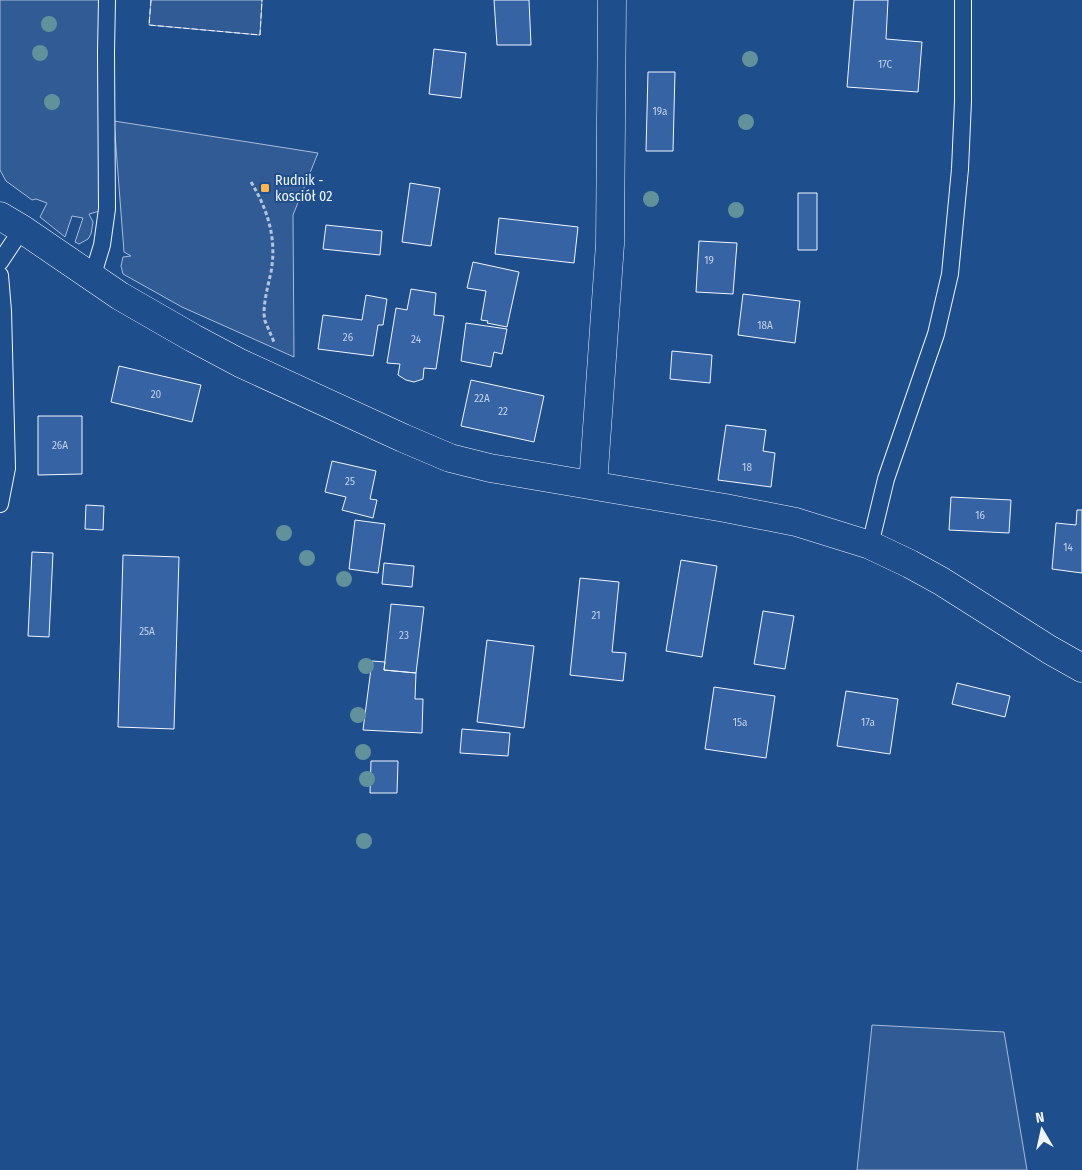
<svg xmlns="http://www.w3.org/2000/svg" width="1082" height="1170" viewBox="0 0 1082 1170" font-family="'Fira Sans Condensed',sans-serif">
<style>
.built{fill:#305b95;stroke:#a8bbd7}
.building{fill:#3563a3;stroke:#f2f6ff}
.lines{fill:none;stroke-linecap:round;stroke-linejoin:round}
.service-casing{stroke:#f2f6ff;stroke-width:18}
.minor-casing{stroke:#f2f6ff;stroke-width:29}
.path{stroke:#b3c4dc;stroke-width:3;stroke-dasharray:4 2.5;stroke-linecap:butt}
.service{stroke:#1f4e8c;stroke-width:16}
.minor{stroke:#1f4e8c;stroke-width:28}
.fence{stroke:#f2f6ff;stroke-width:1;stroke-dasharray:6 2.5;stroke-linecap:butt}
.tree{fill:#61919a}
.poi-dot{fill:#ffb74d;stroke:#1f4e8c;stroke-width:2}
.labels{text-anchor:middle;dominant-baseline:central;stroke-width:4;stroke-linejoin:round;paint-order:stroke}
.number-label{font-size:11px;fill:#c3d1e8}
.poi-label{font-size:14px;fill:#f2f6ff;stroke:#1f4e8c;text-anchor:start}
</style>
<rect width="100%" height="100%" fill="#1f4e8c"/>
<path class="built" d="M0 0H107V209L89 214 93 222 91 234 88 239 79 244 75 242 83 218 72 216 65 237 40 217 47 203 36 199 32 200 6 181 0 170Z
M151 0H262L260 35 149 25Z
M114 121 318 153 293 215 294 357 182 307 123 274 121 266 123 257 131 256 124 252Z
M872 1025 1004 1032 1027 1170H857Z"/>
<path class="building" d="M494 0H529L531 45H497Z
M854 0H888L886 39 922 42 918 92 847 87Z
M434 49 466 53 461 98 429 94Z
M648 72H675L673 151H646Z
M410 183 440 188 431 246 402 242Z
M798 193H817V250H798Z
M499 218 578 227 574 263 495 254Z
M326 225 382 231 380 255 323 249Z
M699 241 737 243 733 294 696 292Z
M473 262 519 272 507 327 487 323 488 321 481 320 486 291 467 288Z
M411 289 436 293 434 315 444 316 436 369 424 368 423 379 414 382 406 380 398 375 400 364 387 363 396 308 407 310Z
M743 294 800 301 795 343 738 335Z
M366 295 387 299 383 325H378L373 356 318 349 323 315 362 320Z
M466 323 507 329 502 354 494 352 491 367 461 361Z
M672 351 712 355 710 383 670 379Z
M119 366 201 385 192 422 111 402Z
M471 380 544 396 534 442 461 426Z
M38 416H82V474L38 475Z
M726 425 766 430 763 451 775 453 771 487 718 480Z
M332 461 376 471 370 499 377 500 373 518 342 510 346 497 325 492Z
M951 497 1011 500 1009 533 949 530Z
M86 505 104 506 103 530 85 529Z
M1077 510H1082V573L1052 569 1056 523 1076 525Z
M355 520 385 524 378 573 349 569Z
M32 552 53 553 49 637 28 636Z
M123 555 179 557 174 729 118 727Z
M681 560 717 566 702 657 666 651Z
M384 563 414 566 412 587 382 584Z
M580 578 619 582 612 652 626 653 623 681 570 675Z
M391 604 424 607 416 673 384 670Z
M763 611 794 616 785 669 754 664Z
M487 640 534 646 524 728 477 722Z
M372 661 385 662 384 670 416 673 415 699H423L422 733 363 730Z
M957 683 1010 696 1005 717 952 704Z
M714 687 775 696 766 758 705 749Z
M846 691 898 699 890 754 837 746Z
M462 729 510 733 508 756 460 753Z
M371 761H398L397 793H370Z"/>
<g class="lines">
<defs>
<path id="service" d="M0 262 22 229
M0 275 3 311 7 468 0 504
M92 278 102 245 107 209 106 52 107 0
M870 545 886 479 936 334 950 274 960 169 963 101V0"/>
<path id="minor" d="M0 216 22 229 120 296 193 338 240 363 403 438 450 458 490 468 725 508 796 522 870 545 910 564 941 581 1050 650 1082 668
M593 485 610 244 612 0"/>
</defs>
<use href="#service" class="service-casing"/>
<use href="#minor" class="minor-casing"/>
<path class="path" d="M251 182C268 210 277 239 271 272 268 286 264 300 264 314L265 321 274 342"/>
<use href="#service" class="service"/>
<use href="#minor" class="minor"/>
<path class="fence" d="M151 0 149 25 260 35 262 0"/>
</g>
<g class="tree">
<circle cx="49" cy="24" r="8"/>
<circle cx="40" cy="53" r="8"/>
<circle cx="750" cy="59" r="8"/>
<circle cx="52" cy="102" r="8"/>
<circle cx="746" cy="122" r="8"/>
<circle cx="651" cy="199" r="8"/>
<circle cx="736" cy="210" r="8"/>
<circle cx="284" cy="533" r="8"/>
<circle cx="307" cy="558" r="8"/>
<circle cx="344" cy="579" r="8"/>
<circle cx="366" cy="666" r="8"/>
<circle cx="358" cy="715" r="8"/>
<circle cx="363" cy="752" r="8"/>
<circle cx="367" cy="779" r="8"/>
<circle cx="364" cy="841" r="8"/>
</g>
<rect class="poi-dot" x="260" y="183" width="10" height="10" rx="2.5"/>
<g class="labels">
<g class="number-label">
<text x="885" y="64">17C</text>
<text x="660" y="111">19a</text>
<text x="709" y="260">19</text>
<text x="765" y="325">18A</text>
<text x="348" y="337">26</text>
<text x="416" y="339">24</text>
<text x="156" y="394">20</text>
<text x="482" y="398">22A</text>
<text x="503" y="411">22</text>
<text x="60" y="445">26A</text>
<text x="747" y="467">18</text>
<text x="350" y="481">25</text>
<text x="980" y="515">16</text>
<text x="1068" y="547">14</text>
<text x="596" y="615">21</text>
<text x="147" y="631">25A</text>
<text x="404" y="635">23</text>
<text x="740" y="722">15a</text>
<text x="868" y="722">17a</text>
</g>
<g class="poi-label">
<text x="275" y="180">Rudnik -<tspan x="275" dy="16">kosciół 02</tspan></text>
</g>
</g>
<g transform="translate(1042 1130) rotate(351)" stroke="#1f4e8c" stroke-width="4" paint-order="stroke">
<path d="M0-4L9 19L0 12L-9 19Z" fill="#f2f6ff"/>
<text y="-8" font-size="14" font-weight="bold" text-anchor="middle" fill="#f2f6ff">N</text>
</g>
</svg>
